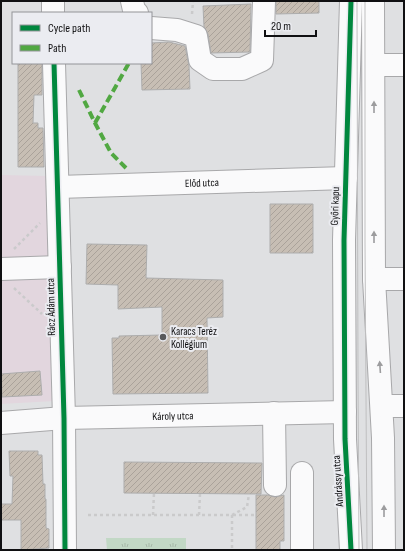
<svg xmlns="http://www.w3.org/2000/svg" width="405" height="551" viewBox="0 0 405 551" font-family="'Sofia Sans Condensed',sans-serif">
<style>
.education{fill:#e2d6de}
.park{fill:url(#park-tufts)}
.building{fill:url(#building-hatch);stroke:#adadad}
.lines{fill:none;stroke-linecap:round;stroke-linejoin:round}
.minor-casing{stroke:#a8a8aa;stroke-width:24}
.path{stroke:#cacacb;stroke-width:2.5;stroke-dasharray:3 3;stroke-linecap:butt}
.minor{stroke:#fafafb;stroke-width:22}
.tram{stroke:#bfbfc0;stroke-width:1}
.quiet{stroke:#51a842;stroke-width:4;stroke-dasharray:8 4;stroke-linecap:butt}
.cycleway-casing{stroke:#ebecf1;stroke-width:8}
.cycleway{stroke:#00873e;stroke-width:5}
.oneway{fill:#9c9c9e}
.poi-dot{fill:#58595b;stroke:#ebecf1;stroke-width:1.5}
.labels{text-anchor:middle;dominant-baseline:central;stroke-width:4;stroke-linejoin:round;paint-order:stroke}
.street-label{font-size:11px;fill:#101012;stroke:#ebecf1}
.poi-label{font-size:11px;fill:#101012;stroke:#ebecf1;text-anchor:start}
</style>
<defs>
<pattern id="park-tufts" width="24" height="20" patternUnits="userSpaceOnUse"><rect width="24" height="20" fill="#c2d8c5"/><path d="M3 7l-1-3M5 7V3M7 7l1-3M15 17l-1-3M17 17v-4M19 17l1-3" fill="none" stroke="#a6b8a8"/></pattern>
<pattern id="building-hatch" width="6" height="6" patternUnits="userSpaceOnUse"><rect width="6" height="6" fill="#c7beb4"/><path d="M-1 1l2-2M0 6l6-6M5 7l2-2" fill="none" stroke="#aaa29a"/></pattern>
</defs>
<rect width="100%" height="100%" fill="#dfe0e2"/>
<path class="education" d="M1 175 48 176 55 401 1 404Z"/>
<path class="park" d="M106 538H186V550H107Z"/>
<path class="building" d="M276 1H319V13L276 14Z
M251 4 250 52 211 53 208 34 204 27 203 6Z
M169 42 185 46 189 66 190 89 142 90 141 63H151V43Z
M18 63H42V95H34L33 123H38V128H43L44 167H18Z
M270 204H313V253H270Z
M87 244 147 245 146 278 223 280V317L207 318 208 393 113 394 112 338H119V336L162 335V307L118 309V285L86 284Z
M40 371 42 395 2 397 1 374Z
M9 451H38V455H42L43 484H45V499H46V528L49 529V548L21 550V520H1V504H12L13 476H10Z
M124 462 262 463 261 494 124 493Z
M256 495H268L275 497 284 495V541H280V550H256Z"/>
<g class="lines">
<defs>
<g id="minor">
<path d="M53 1V13"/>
<path d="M132 1 134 10 137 13"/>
<path d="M373 1 374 279 383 438 384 550"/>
<path d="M151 28 177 30 196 36 200 60 213 69H242L262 60 264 1"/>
<path d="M54 63 64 418 65 550"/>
<path d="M374 65H404"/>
<path id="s1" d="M58 187 346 178"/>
<path d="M1 269 60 267"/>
<path d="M374 279H404"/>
<path d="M382 406H404"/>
<path d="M274 413 275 485"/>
<path id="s2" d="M1 423 64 418 345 412"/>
<path d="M302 473V550"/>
<path d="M351 550 345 439 344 240 351 1"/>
</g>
</defs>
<use href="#minor" class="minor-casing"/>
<path class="path" d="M192 14 193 1
M14 249 40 223
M14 288 42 314
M88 515H232V550
M153 515 154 493
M199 515 200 494
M232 515 247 507 249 494
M233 515H256"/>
<use href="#minor" class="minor"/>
<path class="tram" d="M357 1 358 375 359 550
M365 1V242L367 550"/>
<path class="quiet" d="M79 90 95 123 111 153 126 168
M95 123 129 63"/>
<defs>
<path id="cycleway" d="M54 63 64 418 65 550
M351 550 345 439 344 240 351 1"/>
</defs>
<use href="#cycleway" class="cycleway-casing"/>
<use href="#cycleway" class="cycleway"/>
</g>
<defs><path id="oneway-solid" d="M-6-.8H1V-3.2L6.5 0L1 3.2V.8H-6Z"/></defs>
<g class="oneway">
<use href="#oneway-solid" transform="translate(374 107) rotate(-90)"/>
<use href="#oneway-solid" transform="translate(374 237) rotate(-90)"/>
<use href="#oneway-solid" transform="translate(380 367) rotate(-94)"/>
<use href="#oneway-solid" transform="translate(384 511) rotate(-90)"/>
</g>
<circle class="poi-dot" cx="163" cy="337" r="4"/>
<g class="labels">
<g class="street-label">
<text stroke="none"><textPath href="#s1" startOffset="144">Előd utca</textPath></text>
<text transform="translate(335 206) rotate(-88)">Győri kapu</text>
<text transform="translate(51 307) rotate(-91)">Rácz Ádám utca</text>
<text stroke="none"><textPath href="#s2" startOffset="172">Károly utca</textPath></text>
<text transform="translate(338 481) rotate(-94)">Andrássy utca</text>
</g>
<g class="poi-label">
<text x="171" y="331">Karacs Teréz<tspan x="171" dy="13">Kollégium</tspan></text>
</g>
</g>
<rect width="405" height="551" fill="none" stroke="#101012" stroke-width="4"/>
<rect x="12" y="12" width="140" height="52" fill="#ebecf1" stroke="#939498"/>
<rect x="20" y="25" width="20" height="6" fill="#00873e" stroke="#939498"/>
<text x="48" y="32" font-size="12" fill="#101012">Cycle path</text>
<rect x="20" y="45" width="20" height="6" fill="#51a842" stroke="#939498"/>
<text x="48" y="52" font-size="12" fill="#101012">Path</text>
<path d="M265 30v6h51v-6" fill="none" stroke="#101012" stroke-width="2"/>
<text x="271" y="30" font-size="12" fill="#101012" stroke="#ebecf1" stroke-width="3" paint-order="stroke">20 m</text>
</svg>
